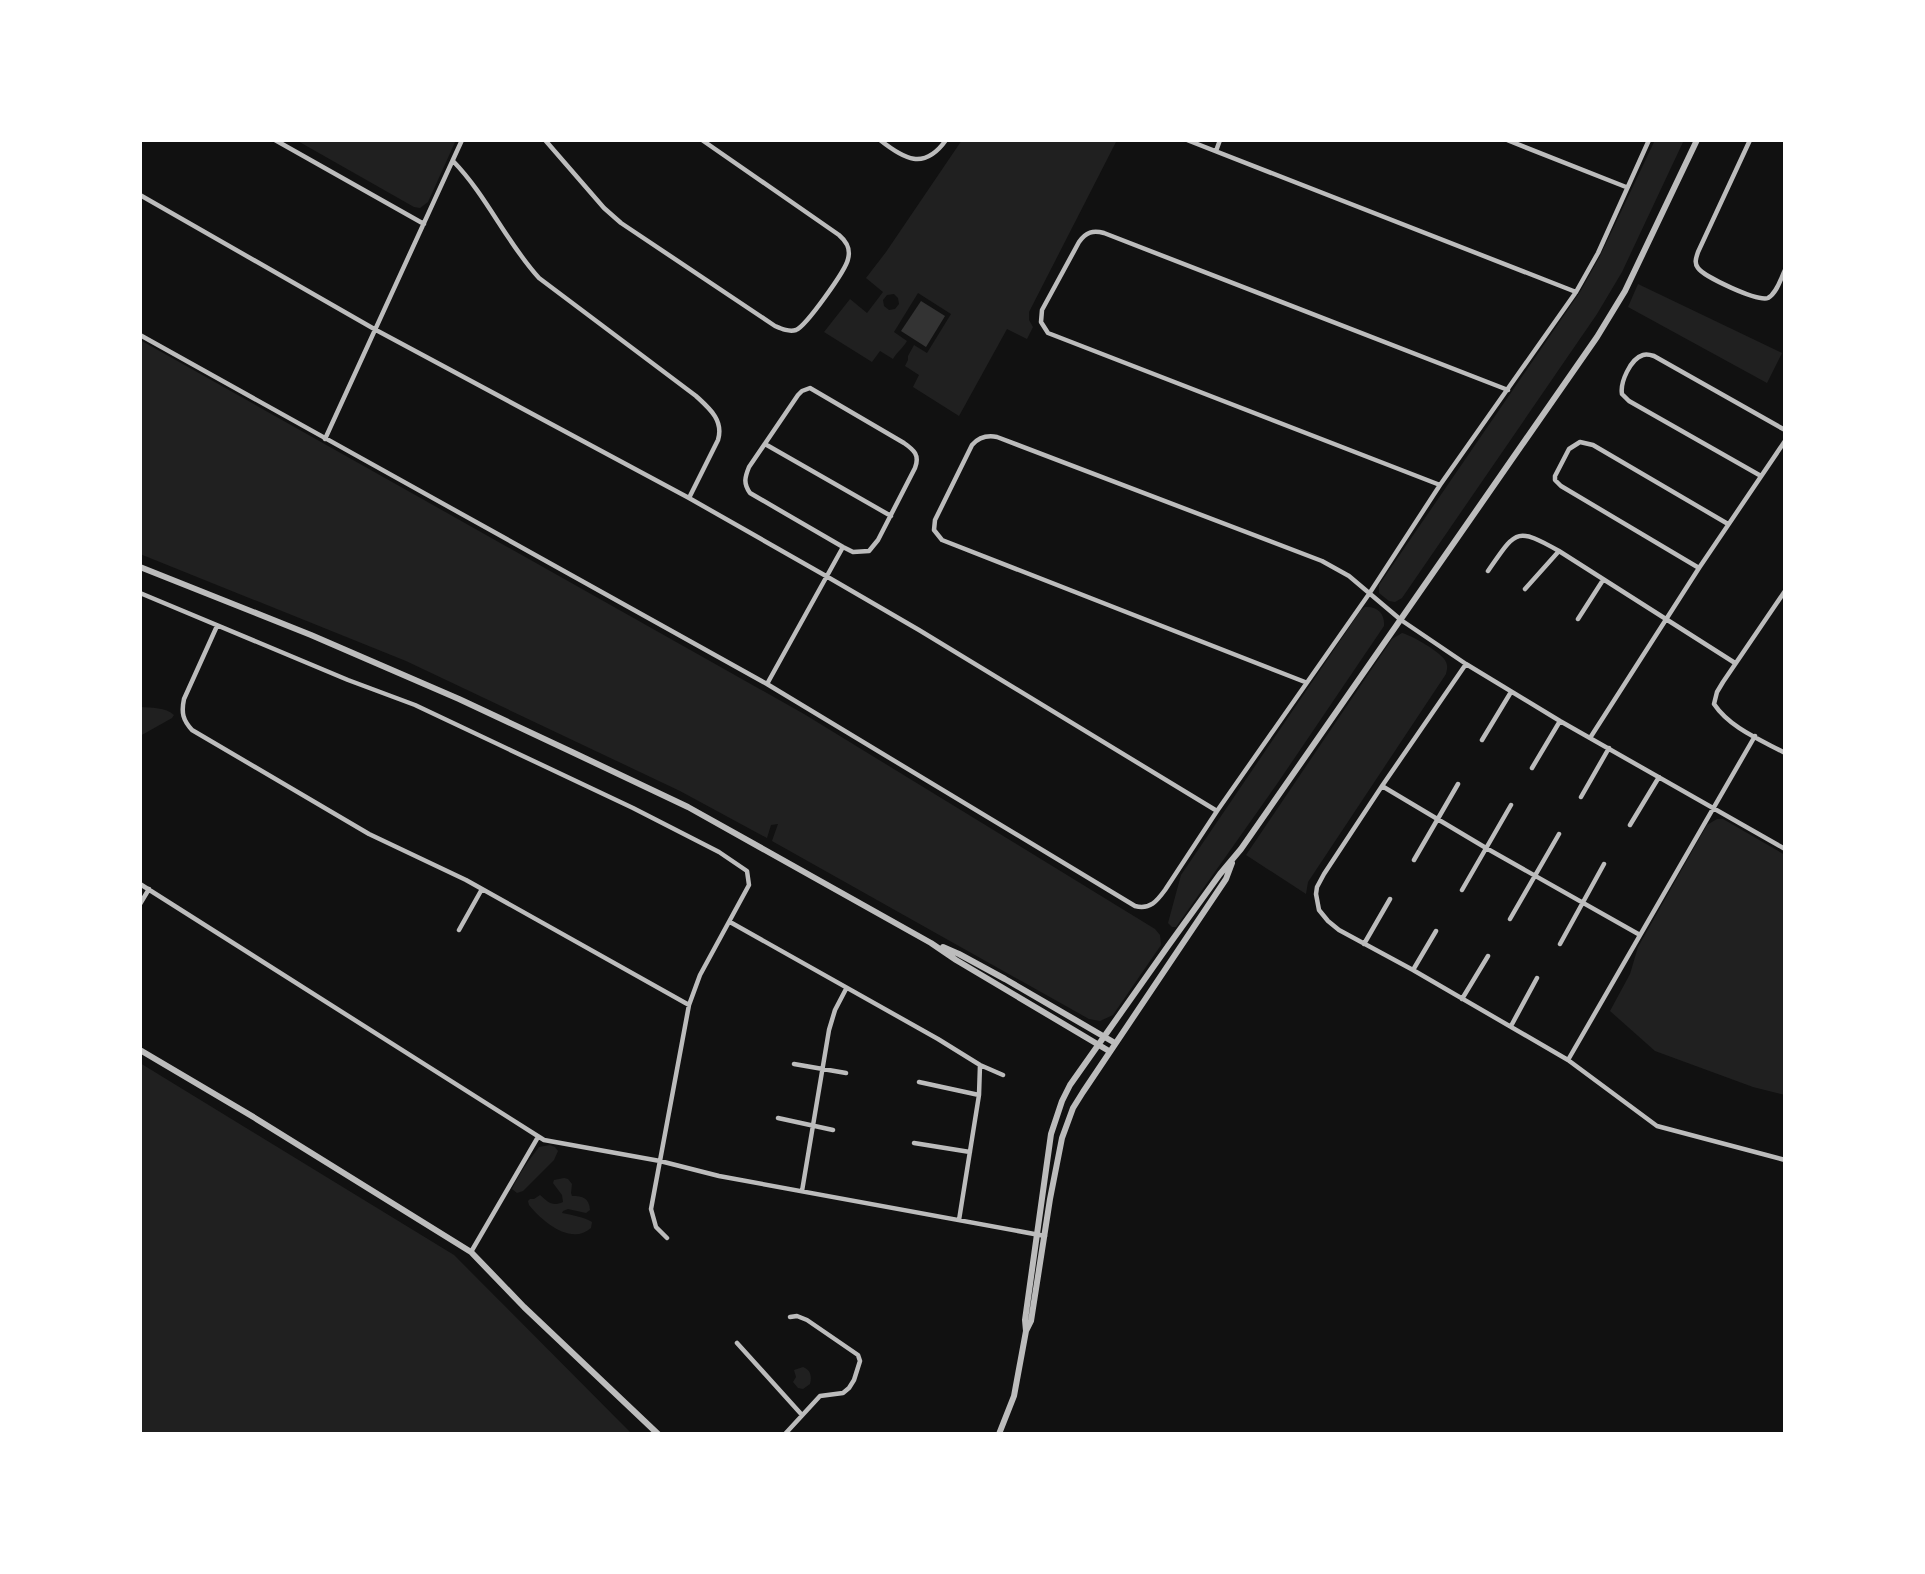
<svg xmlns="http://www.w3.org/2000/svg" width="1925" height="1574" viewBox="0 0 1925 1574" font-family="'Times New Roman',serif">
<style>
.green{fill:#202020;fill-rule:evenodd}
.water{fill:#333}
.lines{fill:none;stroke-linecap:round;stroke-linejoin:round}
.minor{stroke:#bcbcbc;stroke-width:4.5}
.tertiary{stroke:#bcbcbc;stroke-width:6}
</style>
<rect width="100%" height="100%" fill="#111"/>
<path class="green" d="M296 140H456L428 202 420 208 414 207Z
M962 140H1117L1029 312V320L1033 327 1027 339 1007 329 959 416 913 387 919 375 905 366 908 360V356L914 345 927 353 951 314 918 293 894 332 907 341C903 348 897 352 893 359L880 351 872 362 824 332 850 299 867 313 883 292 866 278 886 252ZM894 294 898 298 899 304 895 309 889 310 884 306 883 300 887 295Z
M1655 140H1684L1622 272 1597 314 1402 598 1395 602 1389 601 1379 593V585L1580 292 1600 256Z
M1638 284 1782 353 1767 383 1628 307Z
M140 340 804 714 1155 929 1160 935 1161 945 1113 1015 1100 1021 1089 1019 772 841 778 824 771 825 767 838 680 791 406 661 140 554Z
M1365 607C1378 606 1385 614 1384 626L1279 781 1176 927H1172L1168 923 1181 875 1361 610Z
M1402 633C1411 635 1443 653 1446 662 1448 667 1447 669 1446 674L1308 882 1306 894 1246 855 1392 639Z
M140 707C151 708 166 707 174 715L172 718 140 736Z
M1717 819H1723L1785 855V1095L1753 1087 1655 1051 1610 1011 1630 974 1638 947 1707 825Z
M140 1063 454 1255 632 1434H140Z
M550 1145 555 1147 558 1151 554 1160 523 1191 517 1193 512 1189C519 1174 529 1160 539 1147Z
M564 1178 568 1179 572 1184 571 1193 572 1196C583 1196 589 1198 590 1210L586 1213 568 1209 563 1211 562 1213C572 1215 584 1217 592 1222L591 1228C571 1246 542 1221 529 1205L528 1201 530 1199H534L540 1195C548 1202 552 1207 563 1202L562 1195 553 1183 554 1180Z
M803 1367C811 1370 812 1377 810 1384L803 1389 798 1388 793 1382 796 1377 794 1370Z"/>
<path class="water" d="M921 301 945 316 926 347 901 331Z"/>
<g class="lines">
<path class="minor" d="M275 140 424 224
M545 140 604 208 621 223 775 326C782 329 789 332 796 330 806 326 846 270 848 259 851 248 846 241 839 235L702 140
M880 140C904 159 924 171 946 140
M1187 140 1576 292
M1507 140 1626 187
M1750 140 1698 252C1696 258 1694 263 1698 268 1704 277 1758 302 1768 298 1777 293 1781 278 1785 270
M1216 151 1220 140
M453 161C487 196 506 242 539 278L696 396C709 408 724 420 718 440L689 498
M140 195 376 330 689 498 826 576 919 630 1217 811
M140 335 767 684 1135 906C1150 910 1157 901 1165 890L1217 811 1369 594 1440 485 1576 292 1598 253 1649 140
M810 388 904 443C914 450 920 455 915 468L878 540 869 551 853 552 843 547 750 493C743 483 745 477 749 467L798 395 802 391Z
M325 439 462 140
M765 444 891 516
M1761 476 1629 401 1622 394C1620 383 1630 359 1643 355 1646 354 1651 355 1654 356L1785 430
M1440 485 1048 333 1041 322 1042 310 1079 242C1086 232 1093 230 1104 233L1508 390
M1699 568 1561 486 1555 480V476L1569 449 1580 442 1593 445 1728 524
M1488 571C1516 531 1515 526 1559 551L1735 663
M1525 589 1559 551
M1785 591 1723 682 1717 692 1714 704C1730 728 1761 740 1785 753
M140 593 348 680 415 705 633 808 719 852 747 871 749 885 700 975 689 1005 651 1209 656 1227 667 1238
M1578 619 1603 580
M217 626 184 699C181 713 183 720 192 730L369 834 466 880 689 1005
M1466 664 1382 786 1324 874 1317 887 1316 894 1319 910 1328 921 1339 930 1413 970 1568 1060 1657 1126 1785 1160
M1305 682 942 540 934 530 935 520 972 445C979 437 987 435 997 437L1322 561 1349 576 1401 620 1466 664 1560 721 1785 849
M767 684 843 547
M1590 738 1699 568 1785 441
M1482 740 1511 692
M1532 768 1560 721
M1382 786 1486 848 1640 935
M1581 797 1609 748
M1630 825 1659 777
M1414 860 1458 784
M140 884 544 1140 660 1161 719 1176 1045 1236
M1462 890 1511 805
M140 904 149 889
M1510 919 1559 834
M730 922 938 1039 980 1065 1003 1075
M459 930 482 889
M1364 944 1390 899
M1560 944 1604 864
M1413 970 1436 931
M1462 999 1488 956
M1511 1026 1537 978
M1568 1060 1755 736
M794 1064 846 1073
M919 1082 979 1095
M778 1118 833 1130
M914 1143 970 1152
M802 1191 829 1030 835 1010 846 989
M959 1220 979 1095 980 1065
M471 1252 538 1137
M737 1343 802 1415
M785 1434 820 1396 843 1393 849 1388 854 1380 860 1361 858 1355 807 1320 797 1316 790 1317"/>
<path class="tertiary" d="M140 567 311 635 459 699 572 752 688 807 931 943 956 960 1109 1051
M943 947 959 954 1005 979 1115 1043
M140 1050 255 1118 471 1252 524 1307 658 1434
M1026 1331 1025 1320 1051 1134 1062 1101 1070 1085 1168 946 1220 874 1241 849 1597 337 1625 291 1697 140
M999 1434 1014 1396 1026 1331 1031 1321 1050 1199 1062 1138 1073 1108 1083 1092 1226 879 1232 863"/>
</g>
<rect width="1925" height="1574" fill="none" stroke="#ffffff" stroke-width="284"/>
</svg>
